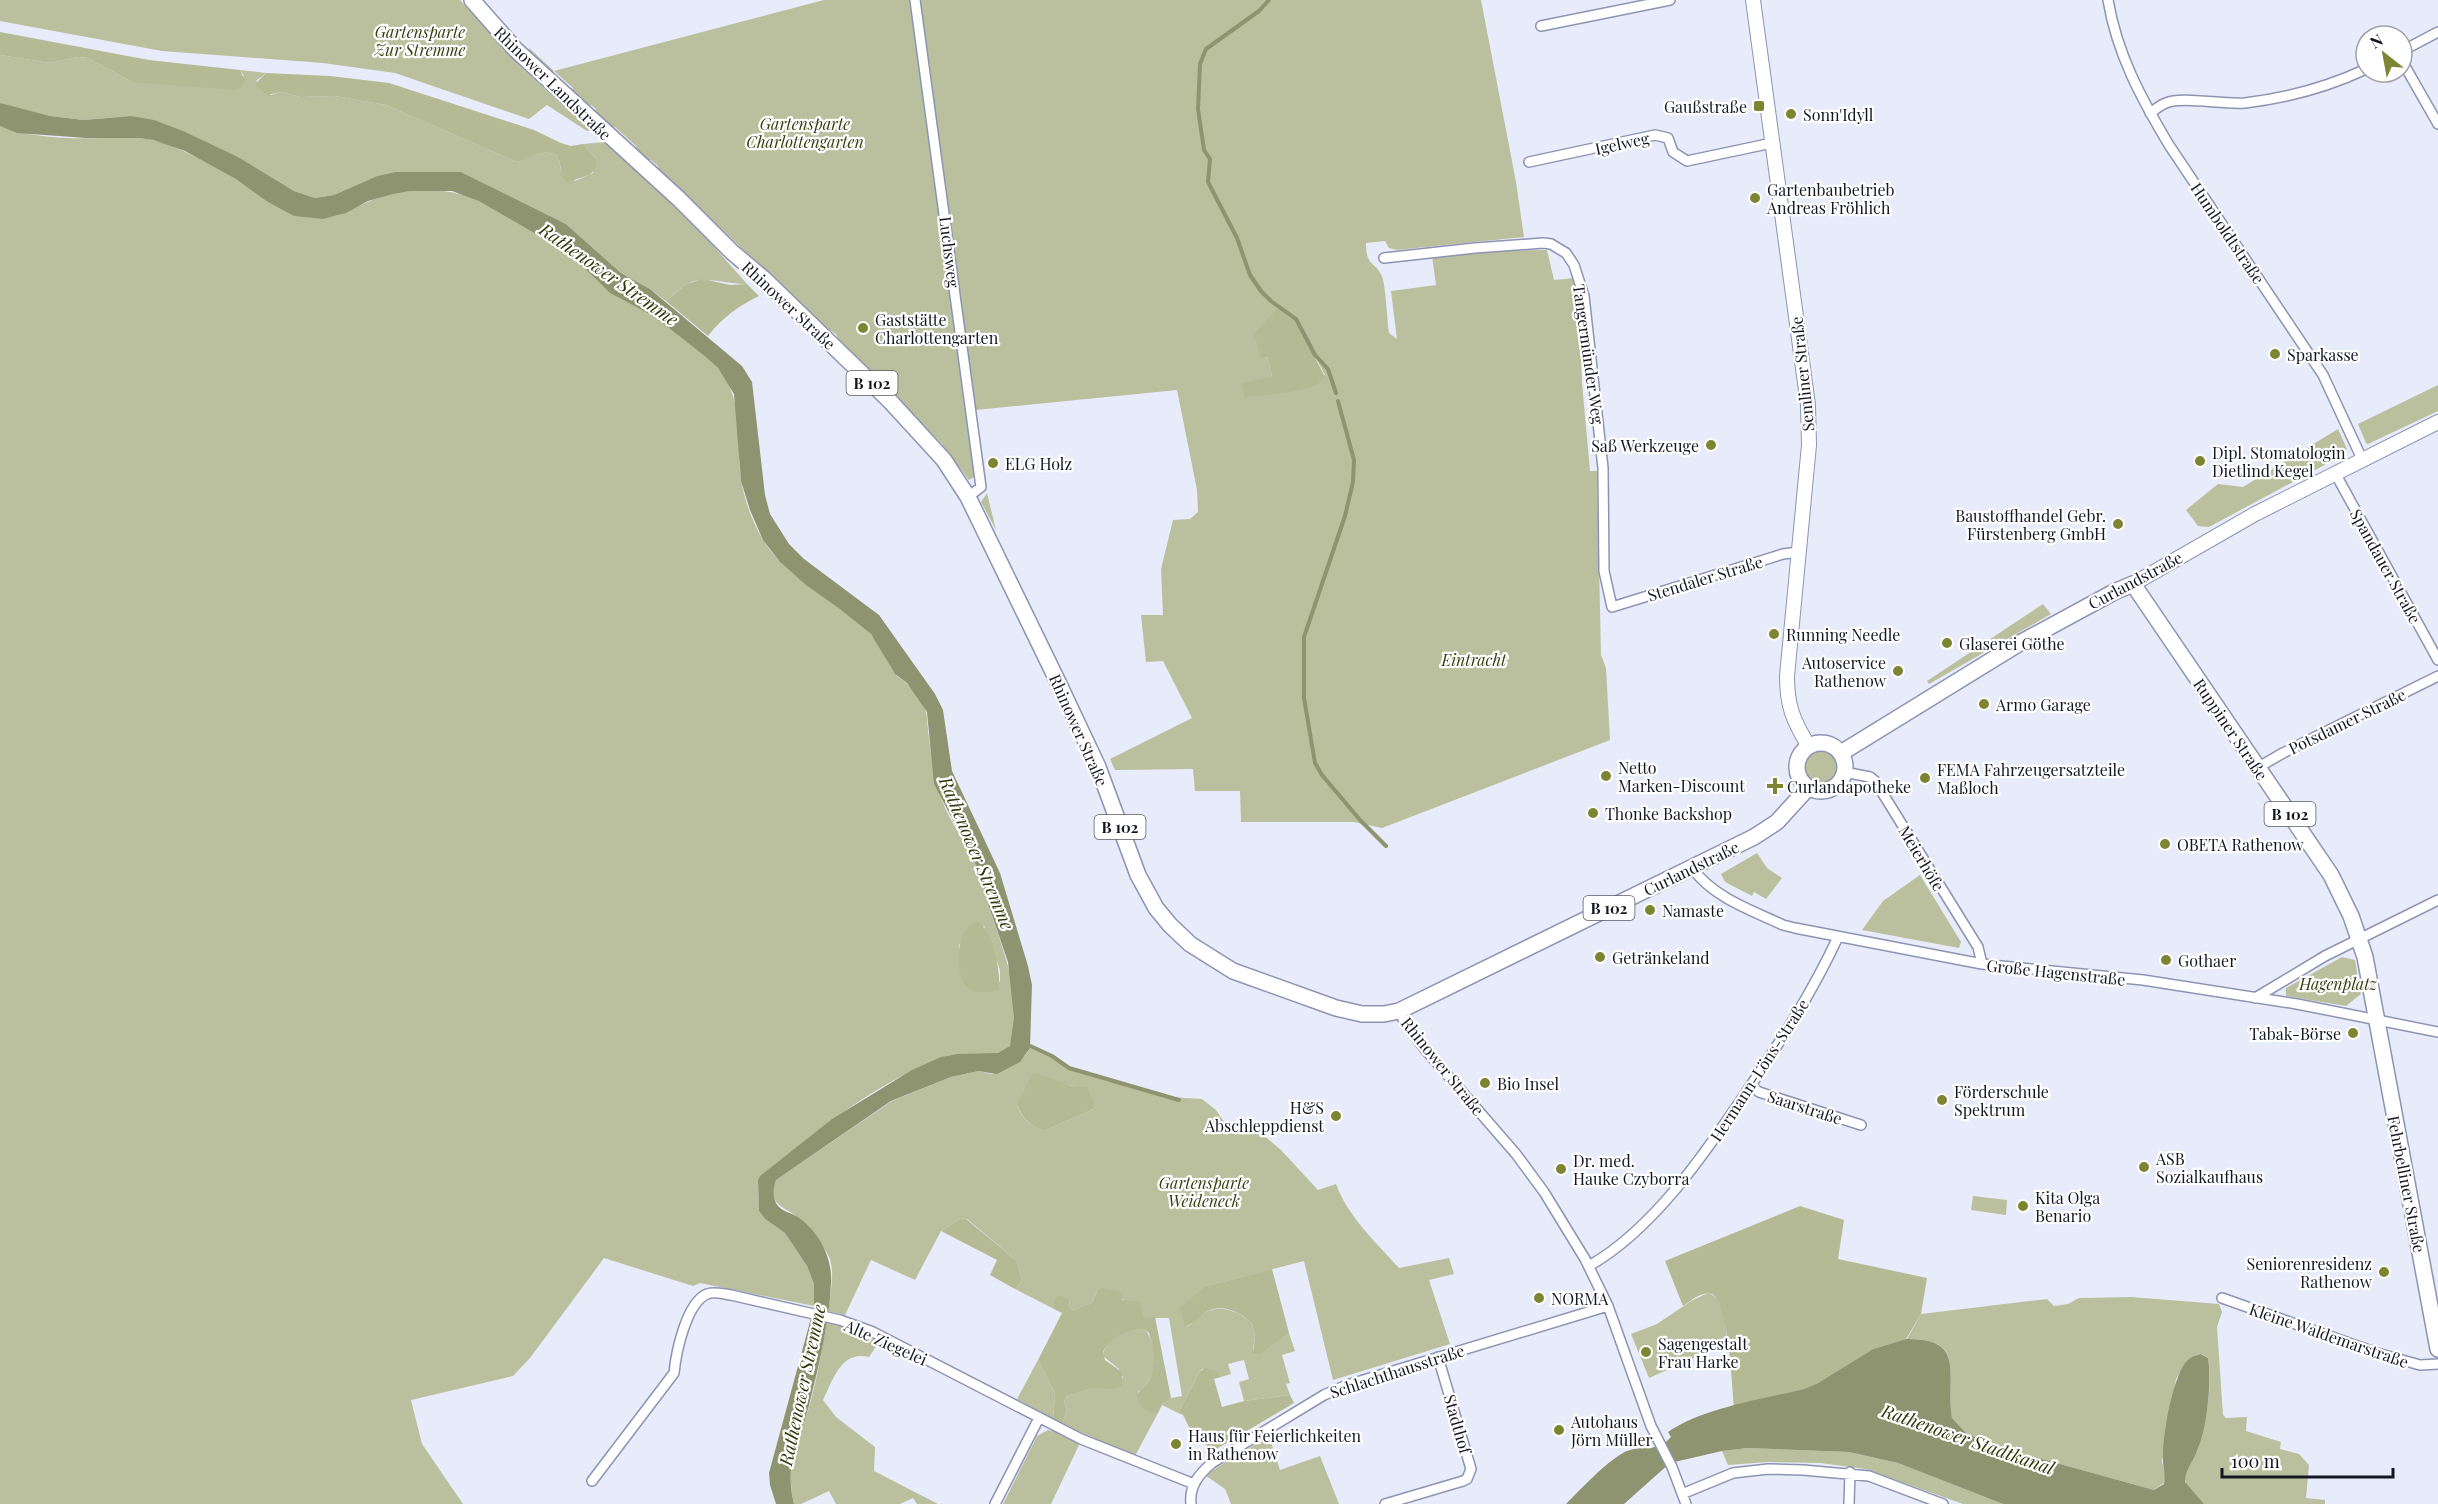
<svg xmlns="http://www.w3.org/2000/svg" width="2438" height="1504" viewBox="0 0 2438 1504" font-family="'Playfair Display',serif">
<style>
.green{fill:#bac09d;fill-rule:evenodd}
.forest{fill:#b4ba94}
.water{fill:#8e946f}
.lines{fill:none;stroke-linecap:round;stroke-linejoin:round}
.stream{stroke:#8e946f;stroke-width:4}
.street-casing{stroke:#8d94b3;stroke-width:12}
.secondary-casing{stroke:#8d94b3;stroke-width:16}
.primary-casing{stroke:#8d94b3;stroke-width:18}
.street{stroke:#fff;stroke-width:9}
.secondary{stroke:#fff;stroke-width:14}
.primary{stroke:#fff;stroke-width:15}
.poi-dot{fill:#7b8532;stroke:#fff;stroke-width:2}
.labels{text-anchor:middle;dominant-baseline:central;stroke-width:4.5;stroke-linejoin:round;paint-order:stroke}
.shield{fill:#fff;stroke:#5a5c64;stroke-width:1.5}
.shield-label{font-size:15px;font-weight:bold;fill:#141622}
.park-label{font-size:16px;font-style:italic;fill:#373d0f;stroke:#fff}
.street-label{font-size:16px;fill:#141622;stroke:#fff}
.poi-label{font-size:16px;fill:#141622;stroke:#fff;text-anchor:start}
.water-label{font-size:18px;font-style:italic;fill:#323708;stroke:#fff}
</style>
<rect width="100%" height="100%" fill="#e8ebf9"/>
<path class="green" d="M0 0H460L522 68 591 131H587L547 105 529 119 395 73 323 63 162 51 0 21Z
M824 0H912L976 476 969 480 942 444 838 339 836 334 825 327 658 169V166L651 160H647L635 149 636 146 615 127H610L594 112 596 109 591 105 588 107 571 92 573 88 554 71 550 72 529 52V48L554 71Z
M919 0H1481L1516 182 1524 237 1397 250 1389 248 1385 241 1366 243C1366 267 1375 261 1382 276 1386 288 1387 319 1389 333L1397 339 1391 291 1436 285 1432 256 1476 251 1547 250 1554 280 1575 278 1579 296 1582 383 1590 471H1597L1601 655 1606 668 1610 740 1382 828 1354 822H1241L1240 791H1195L1193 769 1115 770 1110 759 1192 718 1163 661 1146 662 1141 615H1163L1161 569 1173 520 1190 519 1198 512 1197 490 1177 390 976 410ZM1296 321 1325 375 1272 377 1267 357 1261 359Z
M0 55 50 63 78 57 88 58 132 82 244 76 240 70 266 73 256 81 271 95 281 92 301 97 335 96 386 105 517 162C532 160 534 149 555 154L559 160 561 170 575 181 593 173 596 158 583 144 605 142 694 224 747 284C727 285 703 274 685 285 678 290 672 296 666 301L650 289 621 273 566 224 461 172H395L377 176 334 195 315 198 294 191 240 158 131 116 84 120 50 116 5 105 0 103Z
M0 126C31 138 69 139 101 138 119 138 139 136 156 141 184 149 210 164 235 178 264 196 282 217 318 218 338 219 352 208 370 201 403 187 445 186 478 200 503 211 545 235 567 251 584 264 596 283 613 294 626 303 642 308 655 317 676 330 699 348 716 366 745 397 736 440 741 479 744 499 752 521 762 538 788 584 842 598 874 638 882 648 886 661 894 672 899 680 898 675 905 682 912 688 920 698 924 707 928 715 927 722 928 730 930 748 935 783 942 800 950 823 969 846 979 869 983 879 983 890 987 900 1001 947 1025 996 1010 1046 997 1060 970 1052 952 1055 943 1056 935 1060 927 1064 863 1092 810 1136 758 1180L759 1211 765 1219 785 1233 807 1266 814 1284V1306L700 1283 693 1286 604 1258 530 1358 513 1376 411 1400 422 1444 463 1504H0ZM984 926 1000 970V982L962 980 959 945Z
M2438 385V411L2368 444 2366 443 2358 424Z
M2338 429 2347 449 2343 455 2209 527 2198 526 2186 510 2218 484 2243 487Z
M987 493 996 530 981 502Z
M2043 604 2051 614 1929 684 1927 681Z
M1804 767a17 17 0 1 1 34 0a17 17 0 1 1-34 0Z
M1757 853 1767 868 1782 878 1766 899 1754 892 1752 896 1725 882 1721 874Z
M1920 875 1961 942 1959 948 1862 930 1883 901Z
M2342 957 2355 960 2361 994 2346 1006 2286 996V988Z
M1030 1048 1052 1057 1069 1067 1170 1097 1202 1099 1216 1110 1232 1134 1249 1123 1281 1150 1318 1190 1336 1184C1348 1217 1376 1242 1399 1268L1449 1258 1454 1274 1429 1280 1450 1344 1333 1380 1304 1261 1207 1286 1186 1327C1194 1323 1198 1317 1205 1313 1220 1303 1241 1312 1252 1324L1255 1336 1253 1350 1256 1355 1289 1333 1295 1351 1282 1355 1290 1383 1286 1384 1290 1395 1244 1401 1239 1382 1249 1379 1244 1360 1228 1364 1231 1374 1221 1377 1219 1372 1202 1369 1200 1371 1178 1413 1162 1405 1171 1398 1182 1396 1169 1318H1143L1122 1299 1097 1292 1092 1303 1073 1310 1070 1308 1069 1300H1054V1309L1015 1289 1022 1281 1017 1261 967 1219 961 1218 941 1231 915 1280 871 1260 845 1315 828 1311C830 1294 835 1276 830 1259 826 1248 805 1222 795 1215 780 1205 767 1202 776 1180L892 1101 951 1077 978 1071 992 1074 1025 1056ZM1031 1076 1082 1088 1095 1106 1094 1109 1046 1130C1033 1131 1022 1117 1017 1106Z
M1973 1196 2007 1200 2006 1215 1971 1210Z
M1708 1293C1726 1298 1725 1328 1728 1343L1649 1378 1631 1334 1657 1324 1691 1301Z
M2131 1297 2219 1304 2222 1312 2217 1327 2223 1415 2226 1418 2247 1417 2246 1431 2281 1442 2280 1449 2299 1454 2309 1465 2306 1498 2325 1500V1504H2204C2198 1498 2188 1491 2186 1483 2181 1470 2194 1460 2198 1449 2206 1423 2213 1385 2208 1358L2202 1354 2196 1355 2186 1363 2176 1379 2162 1462 2166 1477 2164 1483 2154 1490 2006 1449 1967 1434 1952 1418C1945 1376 1968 1338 1907 1339L1921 1314 2047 1299 2054 1306 2068 1304 2079 1298Z
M827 1322 855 1330 879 1342 869 1357C841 1350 833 1380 823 1400L836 1417 875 1447 874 1471 938 1504H917L913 1498 900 1504H836L829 1491 801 1504H794C784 1462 800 1439 811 1400 818 1374 822 1348 827 1322Z
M1143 1329C1155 1336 1156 1363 1151 1376 1148 1383 1144 1387 1138 1392L1153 1413H1158L1135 1456 1062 1424 1067 1411 1064 1401 1067 1396 1123 1378 1119 1369 1103 1356C1104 1337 1127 1330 1143 1329Z
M1038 1360 1055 1393 1053 1419 1017 1399Z
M1048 1430 1057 1432 1080 1443 1051 1504H1003L1037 1436Z
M1269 1436 1280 1470 1320 1456 1339 1504H1231L1225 1489 1205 1475Z
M1748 1448 1849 1452 1898 1463 2003 1504H1963L1865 1469 1821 1463 1768 1462 1728 1465 1722 1451Z"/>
<path class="forest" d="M0 32 149 60 240 70 245 81 241 88 234 90 132 82 88 58 78 57 50 63 0 55Z
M266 73 330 76 389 83 534 130 561 143 571 146 583 144 596 158 595 170 589 175 568 182 563 178 559 160 555 154C534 149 532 161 517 162L386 105 335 96 301 97 281 92 267 95 255 84Z
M703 279 730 285 747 284 759 296C737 307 723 317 708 336L666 301 686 284Z
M1278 308 1296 321 1325 377C1313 394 1266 394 1245 397L1242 383 1272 377 1267 357 1261 359 1254 334Z
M977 922C993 928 1001 973 999 989 990 993 970 993 964 984 955 969 956 927 977 922Z
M1035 1073 1072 1086 1087 1087 1095 1106 1094 1109 1046 1130C1033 1131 1022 1117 1017 1105L1031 1075Z
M1800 1206 1844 1220 1838 1259 1927 1278 1921 1314 1906 1339 1873 1349 1818 1383 1804 1389 1734 1407C1732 1387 1729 1303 1712 1294 1703 1290 1690 1301 1683 1306L1665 1261Z
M961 1218 966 1219 1017 1261 1022 1281 1015 1289 990 1275 997 1260 941 1231Z
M1272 1269 1289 1333 1260 1354 1257 1355 1253 1353 1255 1336 1252 1324C1241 1312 1220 1302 1205 1313 1198 1318 1194 1323 1185 1327L1180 1307 1207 1286Z
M1101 1288 1121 1292 1122 1300 1140 1302 1143 1318 1155 1317 1171 1398 1162 1405 1158 1413C1147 1414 1142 1408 1137 1398 1138 1390 1143 1389 1148 1382 1156 1369 1154 1347 1149 1333L1143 1329C1128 1330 1109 1337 1103 1352L1105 1360 1122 1372V1385L1116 1389 1093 1388 1067 1396 1064 1401 1067 1411 1062 1424 1053 1419 1055 1393 1038 1360 1062 1313 1054 1309V1300L1058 1295 1069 1300 1070 1308 1073 1310 1092 1303 1098 1290Z
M1206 1368 1219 1372 1221 1377 1214 1379 1222 1407 1244 1401 1290 1395 1294 1403 1213 1451 1192 1433 1183 1415 1178 1413 1200 1371Z"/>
<path class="water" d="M0 103 50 116 84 120 131 116 154 120 183 131 240 158 294 191 315 198 334 195 377 176 395 172H461L566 224 621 273 650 289 742 366 752 382 765 495 770 514 789 544 804 559 879 615 935 694 943 710 952 771 1000 873 1028 966 1032 985 1030 1048 1020 1062 997 1074 978 1071 951 1077 891 1101 776 1180C773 1189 772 1198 778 1206 783 1212 792 1213 798 1217 819 1232 833 1258 831 1284 829 1322 820 1361 811 1397 802 1438 783 1461 794 1504H776L770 1485 769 1473 814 1307V1284L807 1266 785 1233 765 1219 759 1211 758 1180 760 1176 832 1119 912 1070 941 1057 957 1054 998 1053 1010 1046 1014 1018 1008 962 986 898 981 874 934 784 927 712 907 683 895 674 871 634 840 609 806 585 780 562 763 540 750 510 741 481 734 394 718 368 706 357 655 317 610 293 569 253 479 201 452 191H410L393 194 368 201 346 213 323 219 294 216 268 202 236 179 185 151 153 140 139 138H86L17 133 0 126Z
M1906 1339C1968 1338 1945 1376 1952 1418L1967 1434 2006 1449 2154 1490 2164 1484C2166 1475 2163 1468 2163 1460 2162 1437 2172 1381 2185 1363 2189 1358 2195 1355 2201 1354L2208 1358C2212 1380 2207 1430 2197 1451 2193 1462 2185 1469 2185 1482L2204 1504H2003L1898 1463 1849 1452 1748 1448 1722 1451 1670 1463 1624 1504H1566C1581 1489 1605 1463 1623 1453 1641 1443 1655 1455 1671 1437L1668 1432C1702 1408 1763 1399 1804 1389L1818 1383 1873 1349Z"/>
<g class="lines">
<path class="stream" d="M1269 0 1259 11 1206 49 1200 64 1198 109 1204 150 1210 159 1208 182 1237 238 1250 275 1261 291 1271 301 1296 319 1315 355 1328 369 1336 393
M1338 401 1354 460 1353 482 1345 516 1304 637V698L1315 763 1322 775 1360 820 1386 846
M1026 1044 1052 1056 1069 1068 1179 1100"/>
<defs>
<path id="street" d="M915 0 981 487 968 497
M2108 0C2117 54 2141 98 2169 145L2323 375 2362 459
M1541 26 1670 0
M2402 51 2438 32
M2402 61 2438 124
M2150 113C2155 110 2160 105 2166 103 2182 96 2223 105 2245 103 2286 98 2328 87 2366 69
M1529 162 1655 135 1668 138 1673 152 1687 161 1772 143
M1384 258 1475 248 1543 243 1551 244 1566 253 1574 265 1584 296 1603 468 1604 571 1612 607 1783 554 1799 552
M2335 473 2438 660
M2257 768 2283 753 2438 676
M1844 772 1870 777 1875 781 1978 947 1982 964
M1692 868C1714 898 1751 910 1783 925L1795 928 1982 964 2143 980 2297 1004 2438 1032
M2255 998 2325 956 2438 900
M1399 1011 1404 1021 1424 1048 1516 1154 1544 1192 1585 1259 1608 1306 1651 1426 1672 1467 1686 1504
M1751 1086 1759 1092 1861 1125
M1589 1266C1654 1229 1706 1152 1747 1091 1781 1041 1813 991 1838 937
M2222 1298 2377 1353 2420 1365 2438 1364
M592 1481 674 1373C676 1353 686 1303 707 1294 714 1291 723 1294 731 1295L840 1320 873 1332 1081 1439 1194 1484
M1682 1494 1733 1473 1768 1469 1803 1470 1869 1476 1943 1504
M995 1504 1039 1418
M1191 1504C1189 1486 1199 1474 1212 1463L1324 1395 1347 1385 1608 1306
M1385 1504 1463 1481 1467 1479 1471 1469 1438 1357
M1849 1504 1850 1472"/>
<path id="secondary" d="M1753 0 1808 405 1809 445 1787 676C1787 706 1793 720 1808 745
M2133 584 2255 514 2438 422"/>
<path id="primary" d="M472 0 516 50 679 199 732 252 764 279 889 400 944 460 968 497 1057 680 1098 767 1138 875 1156 908 1170 925 1190 944 1233 971 1336 1008 1362 1014H1384L1399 1011 1754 837 1777 822 1808 788
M1797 767a24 24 0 1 1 48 0a24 24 0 1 1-48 0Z
M1841 753 2018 644 2114 592 2133 584 2331 875 2351 916 2365 957 2438 1349"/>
</defs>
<use href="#street" class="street-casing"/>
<use href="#secondary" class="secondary-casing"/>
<use href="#primary" class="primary-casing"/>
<use href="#street" class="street"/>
<use href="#secondary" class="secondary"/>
<use href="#primary" class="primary"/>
</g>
<g class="poi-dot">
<rect x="1753" y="100" width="12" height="12" rx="3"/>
<circle cx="1791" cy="114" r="6"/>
<circle cx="1755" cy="198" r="6"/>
<circle cx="863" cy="328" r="6"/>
<circle cx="2275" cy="354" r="6"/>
<circle cx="1711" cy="445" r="6"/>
<circle cx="2200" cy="461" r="6"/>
<circle cx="993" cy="463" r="6"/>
<circle cx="2118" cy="524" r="6"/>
<circle cx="1774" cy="634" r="6"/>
<circle cx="1947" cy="643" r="6"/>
<circle cx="1898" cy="671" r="6"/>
<circle cx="1984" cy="704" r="6"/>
<circle cx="1606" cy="776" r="6"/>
<circle cx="1925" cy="778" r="6"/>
<path d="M1772 777h6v6h6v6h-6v6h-6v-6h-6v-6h6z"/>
<circle cx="1593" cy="813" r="6"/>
<circle cx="2165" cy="844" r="6"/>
<circle cx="1650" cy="910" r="6"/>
<circle cx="1600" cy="957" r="6"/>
<circle cx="2166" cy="960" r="6"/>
<circle cx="2353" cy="1033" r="6"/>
<circle cx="1485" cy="1083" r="6"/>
<circle cx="1942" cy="1100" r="6"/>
<circle cx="1336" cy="1116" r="6"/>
<circle cx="2144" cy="1167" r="6"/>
<circle cx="1561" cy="1169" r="6"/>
<circle cx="2023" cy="1206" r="6"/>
<circle cx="2384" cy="1272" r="6"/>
<circle cx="1539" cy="1298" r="6"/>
<circle cx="1646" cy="1352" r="6"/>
<circle cx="1559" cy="1430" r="6"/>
<circle cx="1176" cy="1444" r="6"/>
</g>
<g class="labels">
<g class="shield">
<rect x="846.5" y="371" width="51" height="24" rx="4.5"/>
<rect x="2264.5" y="802" width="51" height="24" rx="4.5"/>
<rect x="1094.5" y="815" width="51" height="24" rx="4.5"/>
<rect x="1583.5" y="896" width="51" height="24" rx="4.5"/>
</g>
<g class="shield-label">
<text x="872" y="383">B 102</text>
<text x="2290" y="814">B 102</text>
<text x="1120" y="827">B 102</text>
<text x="1609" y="908">B 102</text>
</g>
<g class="park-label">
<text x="420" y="31">Gartensparte<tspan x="420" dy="18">Zur Stremme</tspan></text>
<text x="805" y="123">Gartensparte<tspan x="805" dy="18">Charlottengarten</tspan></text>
<text x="1474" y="659">Eintracht</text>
<text x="2338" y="983">Hagenplatz</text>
<text x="1204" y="1182">Gartensparte<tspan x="1204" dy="18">Weideneck</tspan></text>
</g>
<g class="street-label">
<text transform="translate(553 83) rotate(44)">Rhinower Landstraße</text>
<text transform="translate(1622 143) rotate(-12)">Igelweg</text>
<text transform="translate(2228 233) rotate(56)">Humboldtstraße</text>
<text transform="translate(950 252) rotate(83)">Luchsweg</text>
<text transform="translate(789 305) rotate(43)">Rhinower Straße</text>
<text transform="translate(1589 354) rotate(82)">Tangermünder Weg</text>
<text transform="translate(1802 374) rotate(-96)">Semliner Straße</text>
<text transform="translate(2386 566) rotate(61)">Spandauer Straße</text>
<text transform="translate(1705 578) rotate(-17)">Stendaler Straße</text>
<text transform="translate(2135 580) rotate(-28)">Curlandstraße</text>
<text transform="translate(2347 721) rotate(-26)">Potsdamer Straße</text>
<text transform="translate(2231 729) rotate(56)">Ruppiner Straße</text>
<text transform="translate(1079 730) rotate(66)">Rhinower Straße</text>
<text transform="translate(1922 858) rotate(59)">Meierhöfe</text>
<text transform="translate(1691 868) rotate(-26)">Curlandstraße</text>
<text transform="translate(2056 972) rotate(6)">Große Hagenstraße</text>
<text transform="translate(1443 1066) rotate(51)">Rhinower Straße</text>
<text transform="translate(1759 1070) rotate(-57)">Hermann-Löns-Straße</text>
<text transform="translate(1805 1107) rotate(18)">Saarstraße</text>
<text transform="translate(2407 1184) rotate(79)">Fehrbelliner Straße</text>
<text transform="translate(2329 1335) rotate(19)">Kleine Waldemarstraße</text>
<text transform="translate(886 1342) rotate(24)">Alte Ziegelei</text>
<text transform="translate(1397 1371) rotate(-18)">Schlachthausstraße</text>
<text transform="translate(1458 1424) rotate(74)">Stadthof</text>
</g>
<g class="poi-label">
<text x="1747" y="106" text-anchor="end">Gaußstraße</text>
<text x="1803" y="114">Sonn'Idyll</text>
<text x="1767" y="189">Gartenbaubetrieb<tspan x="1767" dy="18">Andreas Fröhlich</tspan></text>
<text x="875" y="319">Gaststätte<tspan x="875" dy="18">Charlottengarten</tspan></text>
<text x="2287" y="354">Sparkasse</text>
<text x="1699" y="445" text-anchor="end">Saß Werkzeuge</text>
<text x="2212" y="452">Dipl. Stomatologin<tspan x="2212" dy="18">Dietlind Kegel</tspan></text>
<text x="1005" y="463">ELG Holz</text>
<text x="2106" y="515" text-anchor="end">Baustoffhandel Gebr.<tspan x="2106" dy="18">Fürstenberg GmbH</tspan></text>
<text x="1786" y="634">Running Needle</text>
<text x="1959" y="643">Glaserei Göthe</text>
<text x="1886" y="662" text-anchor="end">Autoservice<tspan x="1886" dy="18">Rathenow</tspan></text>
<text x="1996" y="704">Armo Garage</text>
<text x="1618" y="767">Netto<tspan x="1618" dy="18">Marken-Discount</tspan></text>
<text x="1937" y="769">FEMA Fahrzeugersatzteile<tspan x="1937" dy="18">Maßloch</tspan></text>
<text x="1787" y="786">Curlandapotheke</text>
<text x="1605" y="813">Thonke Backshop</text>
<text x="2177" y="844">OBETA Rathenow</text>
<text x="1662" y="910">Namaste</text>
<text x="1612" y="957">Getränkeland</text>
<text x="2178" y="960">Gothaer</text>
<text x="2341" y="1033" text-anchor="end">Tabak-Börse</text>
<text x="1497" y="1083">Bio Insel</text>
<text x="1954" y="1091">Förderschule<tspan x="1954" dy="18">Spektrum</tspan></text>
<text x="1324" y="1107" text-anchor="end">H&amp;S<tspan x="1324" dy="18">Abschleppdienst</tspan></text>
<text x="2156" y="1158">ASB<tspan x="2156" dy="18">Sozialkaufhaus</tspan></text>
<text x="1573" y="1160">Dr. med.<tspan x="1573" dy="18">Hauke Czyborra</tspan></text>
<text x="2035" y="1197">Kita Olga<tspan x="2035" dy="18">Benario</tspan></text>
<text x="2372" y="1263" text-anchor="end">Seniorenresidenz<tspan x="2372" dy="18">Rathenow</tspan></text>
<text x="1551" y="1298">NORMA</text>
<text x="1658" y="1343">Sagengestalt<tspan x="1658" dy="18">Frau Harke</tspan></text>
<text x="1571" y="1421">Autohaus<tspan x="1571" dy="18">Jörn Müller</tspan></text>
<text x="1188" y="1435">Haus für Feierlichkeiten<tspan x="1188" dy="18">in Rathenow</tspan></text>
</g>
<g class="water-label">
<text transform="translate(609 274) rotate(35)">Rathenower Stremme</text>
<text transform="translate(977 853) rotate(67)">Rathenower Stremme</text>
<text transform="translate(802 1385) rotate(-78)">Rathenower Stremme</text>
<text transform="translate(1968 1439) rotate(19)">Rathenower Stadtkanal</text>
</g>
</g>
<g transform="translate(2384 54) rotate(329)"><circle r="28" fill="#ffffff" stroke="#a1a2a7" stroke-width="1.5"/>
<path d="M0-4.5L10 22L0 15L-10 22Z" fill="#7b8532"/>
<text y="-9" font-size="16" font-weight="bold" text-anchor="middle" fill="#141622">N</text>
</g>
<path d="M2222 1468v9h171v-9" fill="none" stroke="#141622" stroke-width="3"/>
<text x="2231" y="1468" font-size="18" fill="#141622" stroke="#ffffff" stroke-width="4.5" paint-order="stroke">100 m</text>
</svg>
